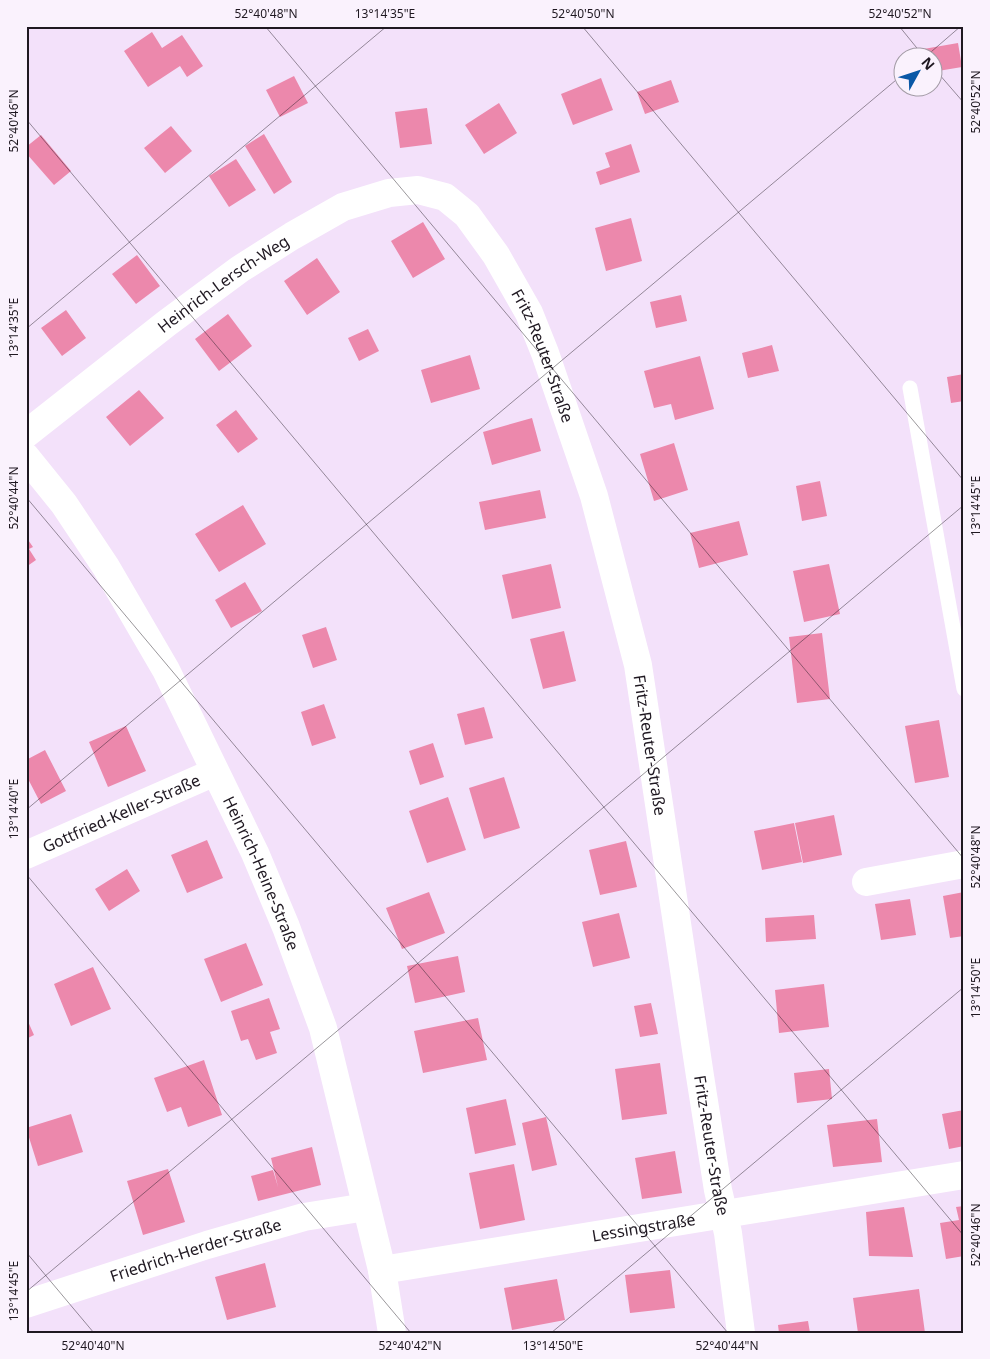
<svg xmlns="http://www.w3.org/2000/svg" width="990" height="1359" viewBox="0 0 990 1359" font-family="'Noto Sans',sans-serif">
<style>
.building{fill:#ec88ac}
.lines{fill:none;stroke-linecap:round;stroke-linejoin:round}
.lane{stroke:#fff;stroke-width:15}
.street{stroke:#fff;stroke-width:28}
.ticks{fill:none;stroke:#1f1821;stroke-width:1;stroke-opacity:0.45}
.labels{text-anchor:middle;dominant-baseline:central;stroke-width:4;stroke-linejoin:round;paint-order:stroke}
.street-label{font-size:16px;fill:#1f1821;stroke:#faf2fd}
.neatline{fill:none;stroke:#1f1821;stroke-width:2}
.ticks-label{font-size:12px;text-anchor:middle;fill:#1f1821}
</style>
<rect width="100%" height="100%" fill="#f3e1fa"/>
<path class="building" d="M152 32 162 48 182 35 203 66 187 77 180 66 148 87 124 51Z
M958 43 962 67 932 72V58H913L912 51Z
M294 76 308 103 280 117 266 90Z
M601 78 613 110 573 125 561 94Z
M671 80 679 102 645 114 637 92Z
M499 103 517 133 484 154 465 125Z
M427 108 432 144 400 148 395 112Z
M171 126 192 151 165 173 144 148Z
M264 134 292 182 274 194 245 146Z
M41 135 71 171 54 185 26 153V147Z
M631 144 640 172 600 185 596 172 610 167 605 153Z
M236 159 256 190 229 207 209 176Z
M631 218 642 261 606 271 595 228Z
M423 222 445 259 413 278 391 241Z
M137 255 160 286 136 304 112 274Z
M317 258 340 292 307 315 284 281Z
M681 295 687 321 656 328 650 302Z
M66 310 86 338 62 356 41 328Z
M228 314 252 346 219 371 195 339Z
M368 329 379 351 359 361 348 338Z
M772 345 779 371 748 378 742 353Z
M470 355 480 389 431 403 421 370Z
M700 356 714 409 675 420 671 404 654 408 644 371Z
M964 374V401L951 403 947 377Z
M139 390 164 418 130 446 106 417Z
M236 410 258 439 238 453 216 425Z
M532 418 541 451 492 465 483 432Z
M674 443 688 490 654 501 640 454Z
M820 481 827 516 802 521 796 486Z
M540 490 546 518 485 530 479 502Z
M243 505 266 544 219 572 195 534Z
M739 521 748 555 699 568 690 533Z
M26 537 33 547 29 549 36 560 26 567Z
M551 564 561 608 512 619 502 575Z
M829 564 840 614 804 622 793 571Z
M245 582 262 611 231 628 215 600Z
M326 627 337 660 313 668 302 635Z
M564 631 576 681 543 689 530 639Z
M822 633 830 699 797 703 789 637Z
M324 704 336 738 312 746 301 712Z
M484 707 493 738 465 745 457 714Z
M939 720 949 777 915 783 905 726Z
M126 726 146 771 108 787 89 742Z
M433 743 444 777 420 785 409 751Z
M45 750 66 791 41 804 26 775V760Z
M504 777 520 828 484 839 469 788Z
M448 797 466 850 427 863 409 811Z
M834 815 842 855 803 863 795 823Z
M794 823 802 862 762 870 754 831Z
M207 840 223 878 187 893 171 855Z
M626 841 637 887 600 895 589 850Z
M127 869 140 891 109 911 95 889Z
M429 892 445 933 402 949 386 908Z
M964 892V936L950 938 943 896Z
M910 899 916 935 881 940 875 904Z
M619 913 630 958 593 967 582 922Z
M814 915 816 939 766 942 765 918Z
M246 943 263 985 221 1002 204 959Z
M458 956 465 992 415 1003 407 966Z
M93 967 111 1009 71 1026 54 984Z
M824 984 829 1027 779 1033 775 990Z
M269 998 280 1029 270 1032 277 1053 256 1060 248 1039 241 1041 231 1011Z
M651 1003 658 1034 640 1037 634 1006Z
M26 1017 34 1035 26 1039Z
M478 1018 487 1060 423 1073 414 1031Z
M204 1060 222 1115 188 1127 181 1107 167 1112 154 1078Z
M660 1063 667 1114 622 1120 615 1069Z
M829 1069 832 1099 797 1103 794 1073Z
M506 1099 516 1145 475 1154 466 1108Z
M964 1110V1146L949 1149 942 1114Z
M71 1114 83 1152 38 1166 26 1128Z
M546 1117 557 1165 532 1171 522 1123Z
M877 1119 882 1162 833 1167 827 1125Z
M312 1147 321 1185 258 1201 251 1176 273 1170 278 1187 271 1158Z
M675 1151 682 1193 642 1199 635 1158Z
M514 1164 525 1220 480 1229 469 1173Z
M168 1169 185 1222 143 1235 127 1181Z
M964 1206V1256L946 1259 940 1223 959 1220 956 1207Z
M904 1207 913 1257 869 1256 866 1212Z
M265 1263 276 1307 227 1320 215 1277Z
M670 1270 675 1308 630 1313 625 1275Z
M557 1279 565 1320 512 1330 504 1288Z
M919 1289 925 1333H858L853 1298Z
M808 1321 810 1333H779L778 1325Z"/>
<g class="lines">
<path class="lane" d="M910 388 964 689"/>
<g class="street">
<path id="s1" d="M26 434 167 323 240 269 292 236 343 207 389 193 418 190 445 197 467 215 496 255 529 313 545 353 594 496 638 665 700 1076 718 1190 728 1233 741 1333"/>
<path id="s2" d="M26 457 64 504 106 567 166 670 255 853 286 927 323 1028 382 1270 392 1333"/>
<path id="s3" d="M26 855 215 772"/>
<path d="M866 882 964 864"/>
<path id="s4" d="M382 1270 964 1175"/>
<path id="s5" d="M26 1304 207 1245 304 1217 366 1207"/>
</g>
</g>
<path class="ticks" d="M265 26 964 859M582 26 964 481M899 26 925 58M924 58 961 26M932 66 964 103M26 119 964 1236M26 329 387 26M26 497 728 1333M26 810 902 75M26 874 411 1333M26 1252 94 1333M26 1292 964 505M551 1333 964 987"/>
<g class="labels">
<g class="street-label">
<text stroke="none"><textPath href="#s1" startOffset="248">Heinrich-Lersch-Weg</textPath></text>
<text stroke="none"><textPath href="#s1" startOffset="685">Fritz-Reuter-Straße</textPath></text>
<text stroke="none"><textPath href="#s1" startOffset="1090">Fritz-Reuter-Straße</textPath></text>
<text stroke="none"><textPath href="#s3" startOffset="104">Gottfried-Keller-Straße</textPath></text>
<text stroke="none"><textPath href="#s2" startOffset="480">Heinrich-Heine-Straße</textPath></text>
<text stroke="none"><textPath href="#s1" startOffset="1495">Fritz-Reuter-Straße</textPath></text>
<text stroke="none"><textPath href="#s4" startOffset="265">Lessingstraße</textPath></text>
<text stroke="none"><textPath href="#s5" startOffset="178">Friedrich-Herder-Straße</textPath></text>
</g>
</g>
<rect width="990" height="1359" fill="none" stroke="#faf2fd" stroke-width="55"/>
<g transform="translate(918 72) rotate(50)"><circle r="24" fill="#faf2fd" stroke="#a29ba5"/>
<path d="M0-4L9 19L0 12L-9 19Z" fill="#0a58a7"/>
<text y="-8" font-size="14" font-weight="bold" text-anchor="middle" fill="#1f1821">N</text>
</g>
<rect x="28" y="28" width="934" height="1304" class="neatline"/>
<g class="ticks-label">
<text x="266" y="18">52°40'48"N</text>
<text x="385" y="18">13°14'35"E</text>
<text x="583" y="18">52°40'50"N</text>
<text x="900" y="18">52°40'52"N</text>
<text transform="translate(976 102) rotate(-90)" y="4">52°40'52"N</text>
<text transform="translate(14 121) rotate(-90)" y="4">52°40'46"N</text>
<text transform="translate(14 328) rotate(-90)" y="4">13°14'35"E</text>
<text transform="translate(14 498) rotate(-90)" y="4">52°40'44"N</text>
<text transform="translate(976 506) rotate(-90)" y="4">13°14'45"E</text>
<text transform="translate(14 809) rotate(-90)" y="4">13°14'40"E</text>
<text transform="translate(976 857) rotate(-90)" y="4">52°40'48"N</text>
<text transform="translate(976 988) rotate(-90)" y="4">13°14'50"E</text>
<text transform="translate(976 1235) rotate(-90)" y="4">52°40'46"N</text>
<text transform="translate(14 1291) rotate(-90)" y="4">13°14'45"E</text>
<text x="93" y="1350">52°40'40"N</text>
<text x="410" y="1350">52°40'42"N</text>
<text x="553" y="1350">13°14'50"E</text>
<text x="727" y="1350">52°40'44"N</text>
</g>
</svg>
